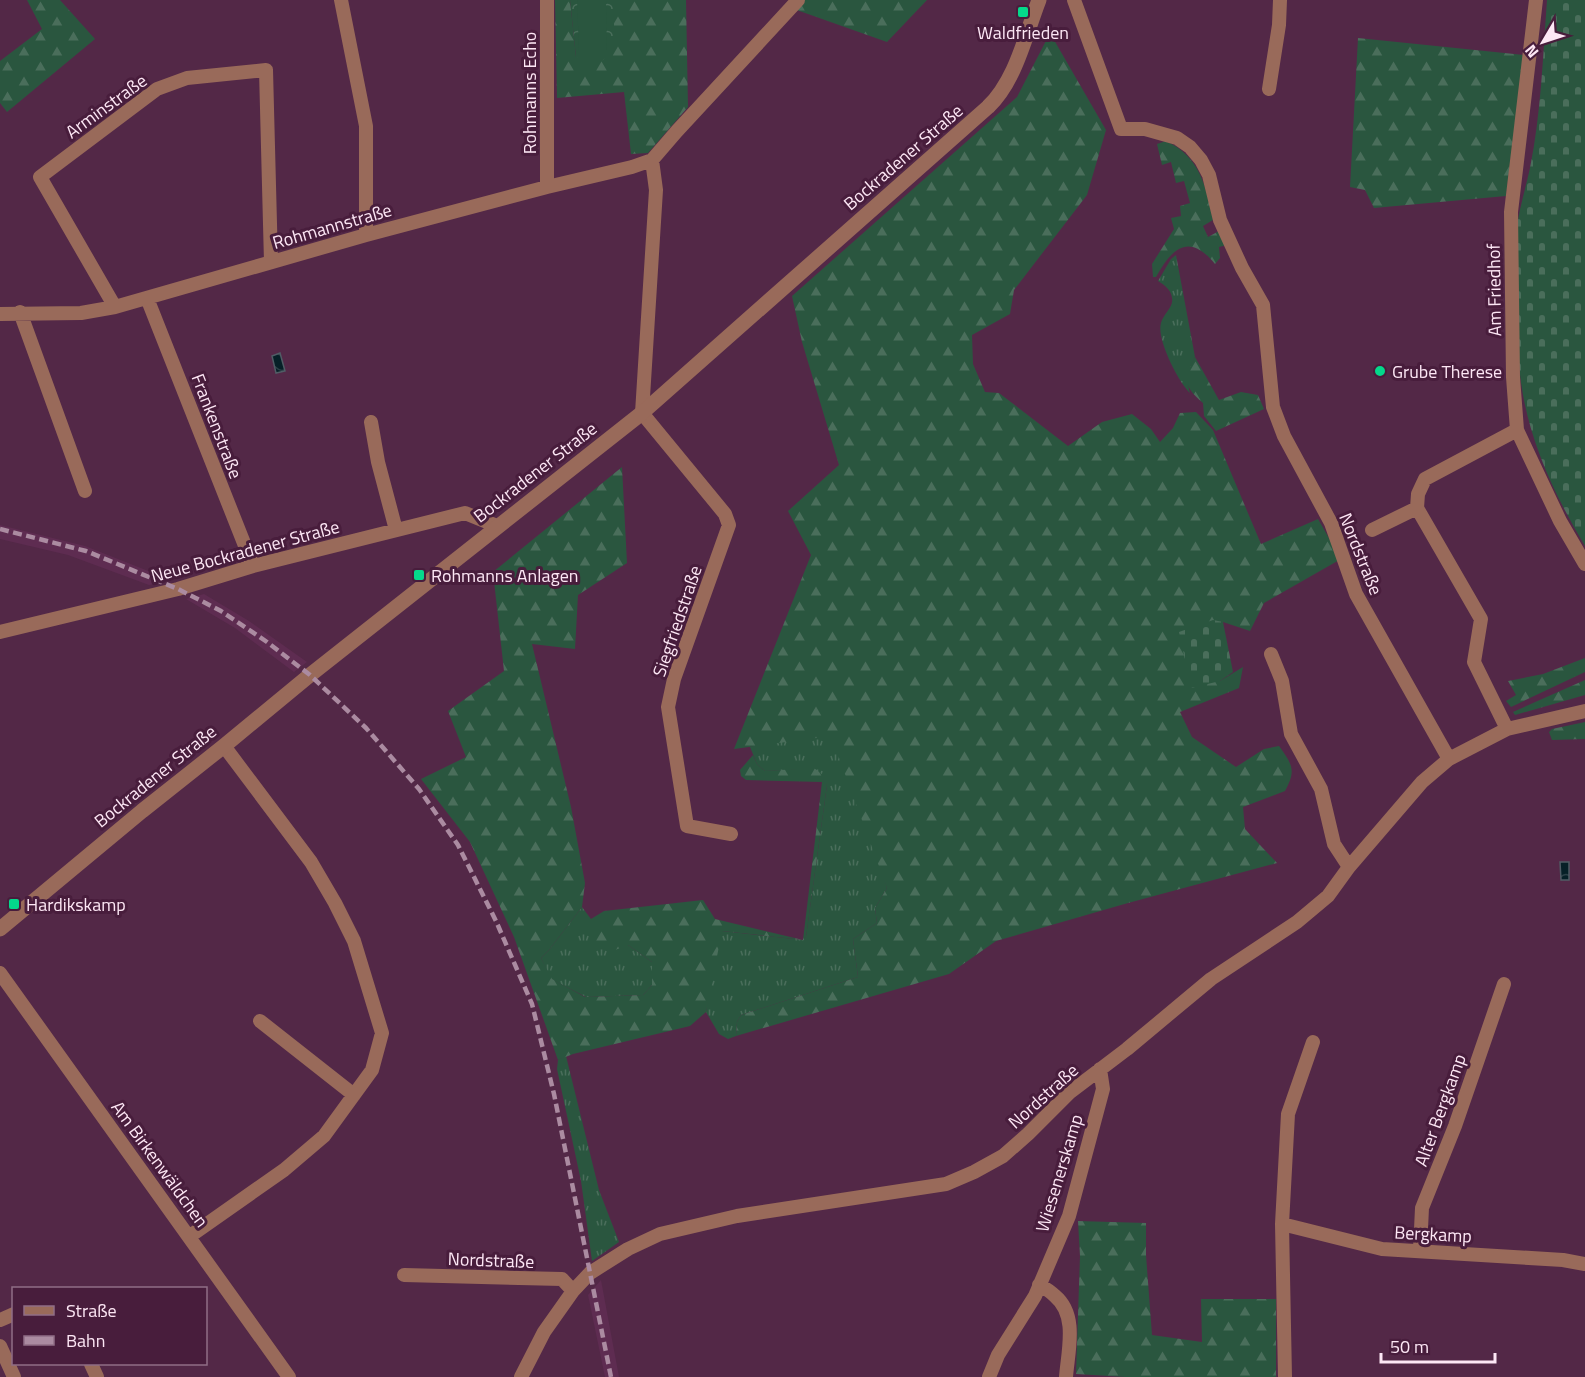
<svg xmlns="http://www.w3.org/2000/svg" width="1585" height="1377" viewBox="0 0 1585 1377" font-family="'Titillium Web',sans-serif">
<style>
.built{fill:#5e2c51}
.grass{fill:url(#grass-tufts)}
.forest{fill:url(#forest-firs)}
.cemetery{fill:url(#cemetery-stones)}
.park{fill:url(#park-crowns)}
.garden{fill:#2a563f}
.water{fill:url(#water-waves);stroke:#505c65;stroke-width:1.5}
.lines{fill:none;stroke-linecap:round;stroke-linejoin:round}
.minor{stroke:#996a5a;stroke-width:14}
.tertiary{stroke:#996a5a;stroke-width:15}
.rail{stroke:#ab8ba1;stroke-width:4.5;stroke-dasharray:9 4.5;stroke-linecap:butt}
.poi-dot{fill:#04d98b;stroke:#481d3c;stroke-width:2}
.labels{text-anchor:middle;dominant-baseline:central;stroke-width:6;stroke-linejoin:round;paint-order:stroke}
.poi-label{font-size:18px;fill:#fde7f5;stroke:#481d3c;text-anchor:start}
.street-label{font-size:18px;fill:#fde7f5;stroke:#481d3c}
</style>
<defs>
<pattern id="grass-tufts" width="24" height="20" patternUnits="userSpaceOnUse" patternTransform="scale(1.5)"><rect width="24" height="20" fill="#2a563f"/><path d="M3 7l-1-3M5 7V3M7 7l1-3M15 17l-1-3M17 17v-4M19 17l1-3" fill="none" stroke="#4a6e5b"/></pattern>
<pattern id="forest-firs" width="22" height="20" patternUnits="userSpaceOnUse" patternTransform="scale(1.5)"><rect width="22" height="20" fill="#2a563f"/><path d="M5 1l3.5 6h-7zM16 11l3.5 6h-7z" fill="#4a6e5b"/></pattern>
<pattern id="cemetery-stones" width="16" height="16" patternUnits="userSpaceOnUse" patternTransform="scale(1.5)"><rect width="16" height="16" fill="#2a563f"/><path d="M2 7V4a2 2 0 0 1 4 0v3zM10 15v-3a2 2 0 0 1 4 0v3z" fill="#4a6e5b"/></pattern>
<pattern id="park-crowns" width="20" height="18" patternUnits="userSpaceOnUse" patternTransform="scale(1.5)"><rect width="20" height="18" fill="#2a563f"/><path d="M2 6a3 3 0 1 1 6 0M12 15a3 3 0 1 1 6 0" fill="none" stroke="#4a6e5b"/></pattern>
<pattern id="water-waves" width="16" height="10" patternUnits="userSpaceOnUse" patternTransform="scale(1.5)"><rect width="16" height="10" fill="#062027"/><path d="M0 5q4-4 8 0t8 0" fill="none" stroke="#2b4047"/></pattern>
</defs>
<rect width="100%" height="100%" fill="#532847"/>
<path class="built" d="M0 525 85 546 171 580 149 585 68 555 0 539Z
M204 594 249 621 307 662 294 672 235 628 186 599Z
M601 1280 619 1377H605L588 1295Z"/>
<path class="grass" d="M1176 255 1195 357C1189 369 1186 380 1190 393 1179 383 1156 339 1161 323 1163 314 1174 307 1172 298 1171 289 1164 285 1158 281L1171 259Z
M840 717 887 888 875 908 877 923 853 939 858 977 741 1015 737 1022 736 1036 728 1039 719 1034 706 1012 716 934 722 931 803 940 806 937 827 785 814 769 765 771 757 764 750 747 826 719Z
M582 907 591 919V936L628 945 652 962V985L643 995 586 997 551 979 541 958 549 950Z
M566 1056 599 1190 619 1242 592 1261 581 1181 557 1069 558 1060Z"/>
<path class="forest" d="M27 0H60L95 39 7 112 0 103V61L42 29Z
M555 0H570L576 57 614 48V0H686L688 107 648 153 631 154 624 92 557 98Z
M791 0H927L887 42 791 8Z
M1050 33 1106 130 1087 195 1014 290 1010 314 972 335 973 364 985 392 999 393 1068 446 1102 422 1132 414 1151 429 1160 442 1173 428 1180 413 1196 412 1213 430 1261 544 1318 519 1341 559 1264 603 1250 631 1223 622 1220 681 1243 667 1239 688 1180 712 1192 737 1236 767 1264 749 1279 746C1293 765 1296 771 1285 791L1243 807 1245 829 1277 863 1128 903 996 941 949 974 736 1036 737 1022 741 1015 858 977 853 939 877 923 875 908 887 888 831 736 734 749 811 555 788 511 839 465 802 342 792 296 1017 97Z
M1358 38 1524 55 1506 196 1374 208 1365 190 1350 187Z
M1166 141C1200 157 1206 186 1213 220L1203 226 1208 237 1219 231 1227 245 1219 247 1220 258 1215 264C1189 232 1172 248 1156 277H1153L1152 264 1174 229 1171 218 1181 216 1180 206 1190 203 1184 181 1176 183 1171 162 1162 165 1157 144Z
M1195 357 1219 400 1241 392 1258 395 1264 409 1216 431 1204 416 1203 403C1185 387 1182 381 1195 357Z
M622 467 627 563 578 595 575 649 532 644 571 807 585 883 582 907 549 950 541 958 552 979 585 997 643 995 652 985V962L628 945 615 950 593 944 591 936V919L604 911 703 900 715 919 803 940 822 782 746 780 741 776 740 770 753 755 757 764 765 771 814 768 823 775 827 785 806 937 804 940 722 931 706 1012 690 1026 573 1054 558 1060 514 937 470 842 421 779 466 757 448 711 504 671 493 572Z
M1585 658V672L1511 707 1506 701 1516 695 1508 681 1543 674Z
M1585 680V695L1515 715 1513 712Z
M1585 722V739L1552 740 1549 732 1552 729Z
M1078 1221 1146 1223V1255L1152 1335 1202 1342 1201 1299H1276V1377H1126L1076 1374 1080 1256Z"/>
<path class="cemetery" d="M1547 0H1585V546C1557 499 1533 450 1523 395 1517 362 1517 328 1517 295 1516 275 1515 255 1516 235 1518 212 1525 191 1530 168 1541 114 1543 55 1547 0Z
M1213 620 1223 622 1233 672 1220 681 1191 688 1179 632Z"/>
<path class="park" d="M570 0H614V48L602 61 576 57Z"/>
<path class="garden" d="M577 0H606L607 51H579Z"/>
<path class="water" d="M280 353 285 371 276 373 272 356Z
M1560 862H1569V880H1561Z"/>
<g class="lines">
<path class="minor" d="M341 0 366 126V235
M1074 0 1121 129H1145L1177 138 1190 147 1201 160 1209 175 1220 220 1242 268 1263 305 1273 407 1284 436 1331 523 1356 594 1449 759
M1536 0 1511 212 1513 377 1517 430 1560 521 1585 564
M1269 89 1279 25 1280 0
M652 160 656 190 642 413 725 514 729 525 674 679 668 707 687 826 731 834
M547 187V0
M147 298 253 566
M115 307 40 177 157 89 187 78 266 70 271 262
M20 312 85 491
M0 314 81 313 115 307 366 235 547 187 632 167 652 160 677 131 798 0
M371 422 378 462 396 530
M1372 530 1417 508
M0 632 178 589 253 566 465 513 497 526
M1271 654 1282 681 1291 734 1321 789 1334 844 1349 867
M1507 729 1474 662 1481 619 1417 508 1418 494 1425 479 1517 430
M0 973 289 1377
M260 1021 354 1095
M1282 1224 1382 1249 1563 1260 1585 1264
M190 1236 284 1170 324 1136 372 1070 382 1033 354 941 335 903 311 862 224 746
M1420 1250 1422 1208 1455 1126 1504 984
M404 1275 562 1279 573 1291
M1039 1285C1045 1288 1051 1292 1055 1296 1078 1315 1068 1351 1066 1377
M0 1320 14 1314
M0 1346 14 1377
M91 1364 97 1377
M521 1377 544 1332 573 1291 590 1273 628 1249 660 1234 737 1216 946 1184 974 1172 1003 1156 1028 1134 1069 1093 1127 1049 1211 979 1297 922 1328 896 1349 867 1422 782 1449 759 1507 729 1585 711
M989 1377 998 1355 1035 1296 1069 1216 1103 1089 1100 1069
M1285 1377 1282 1224 1288 1114 1313 1042"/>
<path class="tertiary" d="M0 929 142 811 224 746 310 675 642 413 988 107C1016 80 1025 36 1039 0"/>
<path class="rail" d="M0 529 86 551 178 589 221 611 267 642 310 675 366 728 419 789 458 845 496 921 532 1004 554 1094 611 1377"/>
</g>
<g class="poi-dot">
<rect x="1017" y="6" width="12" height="12" rx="3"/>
<circle cx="1380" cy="371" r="6"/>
<rect x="413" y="569" width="12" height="12" rx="3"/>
<rect x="8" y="898" width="12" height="12" rx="3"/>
</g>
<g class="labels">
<g class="poi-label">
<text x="1023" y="32" text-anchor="middle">Waldfrieden</text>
<text x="1392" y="371">Grube Therese</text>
<text x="431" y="575">Rohmanns Anlagen</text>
<text x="26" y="904">Hardikskamp</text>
</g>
<g class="street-label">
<text transform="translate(529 93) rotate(-90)">Rohmanns Echo</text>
<text transform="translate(106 106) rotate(-36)">Arminstraße</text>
<text transform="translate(903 157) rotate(-41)">Bockradener Straße</text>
<text transform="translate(332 226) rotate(-16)">Rohmannstraße</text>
<text transform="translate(1494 290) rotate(-91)">Am Friedhof</text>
<text transform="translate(217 426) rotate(69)">Frankenstraße</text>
<text transform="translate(535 472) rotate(-38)">Bockradener Straße</text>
<text transform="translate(245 551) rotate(-15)">Neue Bockradener Straße</text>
<text transform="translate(1361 554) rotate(68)">Nordstraße</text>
<text transform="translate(677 621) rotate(-71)">Siegfriedstraße</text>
<text transform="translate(155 776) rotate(-39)">Bockradener Straße</text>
<text transform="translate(1043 1096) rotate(-42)">Nordstraße</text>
<text transform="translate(1440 1110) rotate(-70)">Alter Bergkamp</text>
<text transform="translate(160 1164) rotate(54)">Am Birkenwäldchen</text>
<text transform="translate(1059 1173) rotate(-73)">Wiesenerskamp</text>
<text transform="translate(1433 1234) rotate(3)">Bergkamp</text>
<text transform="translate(491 1260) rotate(2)">Nordstraße</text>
</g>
</g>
<rect x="12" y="1287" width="195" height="78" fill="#481d3c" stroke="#906e86" stroke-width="1.5"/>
<rect x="24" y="1306" width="30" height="9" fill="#996a5a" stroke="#906e86" stroke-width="1.5"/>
<text x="66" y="1317" font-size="18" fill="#fde7f5">Straße</text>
<rect x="24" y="1336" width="30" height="9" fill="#ab8ba1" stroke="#906e86" stroke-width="1.5"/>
<text x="66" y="1347" font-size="18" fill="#fde7f5">Bahn</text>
<g transform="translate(1543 42) rotate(231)" stroke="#481d3c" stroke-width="4.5" paint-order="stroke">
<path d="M0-4.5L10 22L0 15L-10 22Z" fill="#fde7f5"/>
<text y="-9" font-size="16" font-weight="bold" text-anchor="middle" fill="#fde7f5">N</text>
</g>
<path d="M1381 1353v9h114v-9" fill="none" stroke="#fde7f5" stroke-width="3"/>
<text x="1390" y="1353" font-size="18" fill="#fde7f5" stroke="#481d3c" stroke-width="4.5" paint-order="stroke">50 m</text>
</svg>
